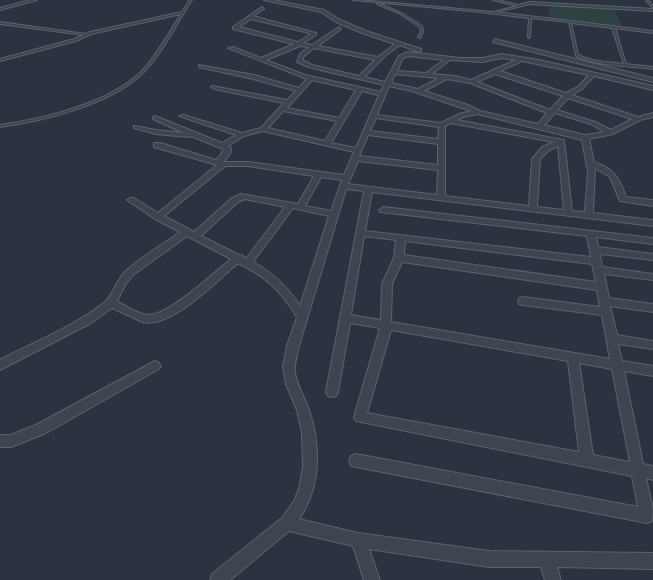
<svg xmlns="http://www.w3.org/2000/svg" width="653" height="580" viewBox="0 0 653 580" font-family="Arial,sans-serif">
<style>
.green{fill:#2f4243}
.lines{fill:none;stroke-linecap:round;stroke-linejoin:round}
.lane-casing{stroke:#5b636d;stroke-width:2}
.street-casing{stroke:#5b636d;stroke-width:2}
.lane{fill:#3d4550;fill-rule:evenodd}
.street{fill:#3d4550;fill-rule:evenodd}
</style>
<rect width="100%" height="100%" fill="#2a333f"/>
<path class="green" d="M549 5 614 10 622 27 550 18Z"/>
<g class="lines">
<defs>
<path id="lane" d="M190 0H192C176 24 163 53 142 74 109 105 44 121 0 127V125C43 119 109 103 141 72 157 55 168 34 181 14L91 34 76 41 0 61V59L74 39 84 35 0 24V22L86 34 90 32 182 12Z
M353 0H361L493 12 517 6 493 0H497L518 5 530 2 653 9V11L530 4 496 12 653 31V33L615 28 626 64 653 67V69C631 66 596 66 576 56L569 22 531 18 530 37 529 38 528 37 529 18 481 12ZM571 23 612 28 624 64C609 62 592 62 578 55Z
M646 0H648L653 6V8Z
M378 3 401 13 422 26 423 32 420 38 418 37 421 32 420 27 399 13 377 4Z"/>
<path id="street" d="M30 0H37L0 10V8Z
M264 0H273L324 10 340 20 366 31 421 49V51L419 52 400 45 386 55 364 77 385 82 399 56 408 52 460 58H483L501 54 539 60 653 86V90L594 76 582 89 572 95 638 117 653 113V117L640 120 613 134 589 139 594 162C614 169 619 177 626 197L653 200V206L620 201 610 177 595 168 593 213 653 220V226L372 192 365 231 591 257 587 236 380 212 379 210 383 207 653 238V244L596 237 598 247 653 254V260L600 254 602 267 653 274V280L604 274 609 298 653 304V312L610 306 617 335 653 341V349L618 344 622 361 653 366V376L624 371 643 464 653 466V480L646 478 653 510 652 521 647 523 351 466 349 461 351 456 356 454 638 507 632 476 356 421 354 417 380 328 350 323 338 392 336 396 332 397 328 396 326 392 364 191 346 189 299 346C297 355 294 364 295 373 297 386 305 398 309 410 321 445 321 488 299 519L358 533 489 551 653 553V569L557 567 561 580H545L541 567H489L369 549 380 580H364L353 546 289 531 230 580H210L212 574 282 518 294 501 299 489 303 467 302 433 297 410 286 384 283 367 287 346 297 317C279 289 268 278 238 263 218 280 171 329 143 322L112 308 91 323 0 370V360C34 342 75 326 105 302 112 296 117 280 125 272 139 258 164 244 180 232L155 219 127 200 131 198H134L158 213 217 165 154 147V143H160L216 160 222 153 223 149 191 136 188 137 156 134 134 128V126L156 130 184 133 153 119V117L155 116 222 143 236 135 179 116 184 115 242 133 261 128 284 103 214 89 211 87 212 86 287 100 296 91 253 79 199 67V65L254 75 299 88 307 79 228 48 233 47 261 58 294 44 233 29V27L262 7 264 9 253 16 316 33V35L303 43 312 45 339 27 341 29 318 46 378 57 395 44 362 33 336 22 321 12ZM251 19 309 33 311 34 298 42 239 27ZM300 46 309 47 300 54 297 62 308 67 384 85 381 92 305 75 266 60ZM314 48 375 60 359 76 312 65 302 60 304 56ZM409 56 444 60 426 73 397 71 403 58ZM501 58 516 60 471 80 455 76 432 74 450 60 483 62ZM522 61 589 75 578 87 566 93 500 71ZM395 74 439 78 418 89 391 83ZM495 74 563 96 550 110 477 82ZM447 79 470 83 547 113 538 124 480 111 468 105 424 91ZM312 80 356 90 339 118 287 108ZM389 86 412 91 471 111 459 114 441 123 377 115ZM362 91 379 95 356 148 331 143ZM568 98 632 119 611 130 595 122 557 110ZM283 111 337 121 325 141 268 128ZM555 113 591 124 604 132 585 135 544 125ZM478 114 582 140 588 172 585 212 572 211 564 140 457 120 463 117ZM376 118 439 127 438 139 370 131ZM451 123 554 142 542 147 532 159 529 206 445 196V126ZM263 131 354 152 344 175 248 162H223L230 154 231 148 228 146 244 136ZM368 135 438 144V165L359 156ZM558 146 564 210 537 207 540 159 548 151ZM358 161 438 170 437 195 348 184ZM225 166H248L314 176 298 204 241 194 232 198 194 232 164 216ZM321 177 342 180 331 211 305 206ZM245 199 285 207 246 259 242 255 237 254 201 236 238 202ZM293 208 329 216 300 306C288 287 273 273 253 262ZM187 236 231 259C215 272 168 316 148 315 137 314 126 306 117 301L125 285 133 275ZM364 236 396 240 394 258 382 284 381 320 351 315ZM405 241 592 264 596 282 404 255ZM402 262 597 290 600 307 523 297 519 298 518 301 519 304 523 305 602 315 610 359 391 322 392 284ZM391 330 568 361 579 452 367 413ZM579 363 612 369 630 462 593 455Z
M495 39 653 78V82L493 42Z
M155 361 159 363 161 366 159 369 46 433 11 447H0V435H11L36 425Z"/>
</defs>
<use href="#lane" class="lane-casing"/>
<use href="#street" class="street-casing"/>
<use href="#lane" class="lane"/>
<use href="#street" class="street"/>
</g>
</svg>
